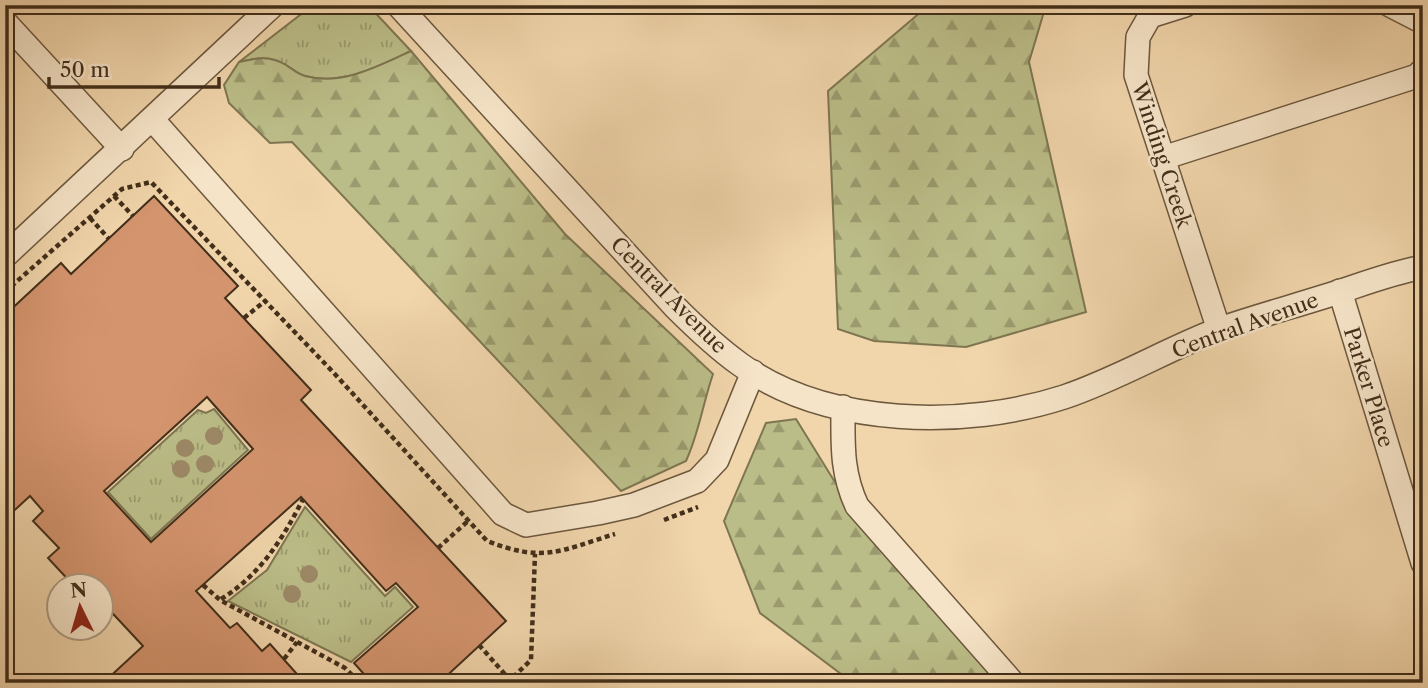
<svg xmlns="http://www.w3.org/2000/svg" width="1428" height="688" viewBox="0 0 1428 688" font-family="'Libre Caslon Text',serif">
  <defs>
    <pattern id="grass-tufts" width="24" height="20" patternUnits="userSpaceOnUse" patternTransform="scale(1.75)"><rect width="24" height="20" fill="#bbbd88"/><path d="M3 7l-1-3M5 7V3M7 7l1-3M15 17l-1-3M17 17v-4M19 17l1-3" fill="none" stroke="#9a9a6e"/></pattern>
    <pattern id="forest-firs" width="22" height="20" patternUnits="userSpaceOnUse" patternTransform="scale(1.75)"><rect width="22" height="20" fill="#bbbd88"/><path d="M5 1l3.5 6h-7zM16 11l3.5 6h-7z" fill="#9a9a6e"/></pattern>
  </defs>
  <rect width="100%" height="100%" fill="#f1d5ab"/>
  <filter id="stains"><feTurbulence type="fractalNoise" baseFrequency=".00286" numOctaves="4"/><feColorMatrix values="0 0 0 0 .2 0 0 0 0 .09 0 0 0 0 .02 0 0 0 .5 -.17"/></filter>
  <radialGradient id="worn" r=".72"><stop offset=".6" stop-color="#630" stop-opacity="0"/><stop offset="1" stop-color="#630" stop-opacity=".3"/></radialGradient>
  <g fill="url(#grass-tufts)" stroke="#7e7651" stroke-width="2">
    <path d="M313,5H368L411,51C379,66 342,86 305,76C299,75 293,69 286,65C269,55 257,58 239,62Z"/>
    <polygon points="214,409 248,450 151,539 108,492 198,410 206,413"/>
    <polygon points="305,507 385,596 395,587 413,607 351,662 228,601 267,570"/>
  </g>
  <g fill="url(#forest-firs)" stroke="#7e7651" stroke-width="2">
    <polygon points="929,5 1046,5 1029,62 1086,312 966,347 874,341 838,329 828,91"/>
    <path d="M411,51L565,234L713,374C703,403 699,433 686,461L621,491L292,142L270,143L229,103L224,85L239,62C257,58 269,55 286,65C292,69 299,75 305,76C342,86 379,66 411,51Z"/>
    <polygon points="796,419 833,479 1006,683 853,683 760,613 724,521 766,423"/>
  </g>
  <path fill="#d4946e" stroke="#412e1a" stroke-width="2" fill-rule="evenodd" d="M154,196L238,286L225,298L311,390L301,400L506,621L439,683H372L354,663L418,607L396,583L386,591L301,497L196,591L230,628L237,623L262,651L270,644L305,683H103L143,646L102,602V586H74L48,558L59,548L33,521L43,511L30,496L5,519V315L61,263L71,274ZM207,397L253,449L151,542L104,491Z"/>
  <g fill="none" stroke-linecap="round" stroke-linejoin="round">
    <g stroke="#6d583e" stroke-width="26">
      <g id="minor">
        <path d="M398,5L674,306C695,327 717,348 741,365C828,427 966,429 1064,397C1118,379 1167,349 1220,329C1255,317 1291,307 1326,296C1358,286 1390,273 1423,267"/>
        <polyline points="1185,5 1150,16 1138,37 1136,75 1219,330"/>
        <polyline points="1390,5 1423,22"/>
        <polyline points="5,22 122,149"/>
        <polyline points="152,119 503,514 526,525 598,513 634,505 697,481 717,460 753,372"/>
        <polyline points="1163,158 1417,76 1423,70"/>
        <polyline points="5,256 273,5"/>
        <polyline points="1340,291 1423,563"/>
        <path d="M843,407C843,443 841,472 857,506L1013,683"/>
      </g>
    </g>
    <g stroke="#412e1a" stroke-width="4.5" stroke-dasharray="5 3.5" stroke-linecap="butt">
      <polyline points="114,196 133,216"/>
      <polyline points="90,218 109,239"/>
      <path d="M5,288L7,290L122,189L151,182L333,372L487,541C544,563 559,551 615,534"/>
      <polyline points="244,318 265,301"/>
      <polyline points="664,520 698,507"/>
      <polyline points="438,548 468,521"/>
      <polyline points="203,585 220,600 345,668 360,683"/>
      <path d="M221,599C259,576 283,539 303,499"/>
      <polyline points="479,645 510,680"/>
      <polyline points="284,659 297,642"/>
      <polyline points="507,683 531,660 535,554"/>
    </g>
    <use href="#minor" stroke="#f6e4c8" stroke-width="23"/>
  </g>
  <g fill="#9d8967">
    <circle cx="214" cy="436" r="9"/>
    <circle cx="185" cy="448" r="9"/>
    <circle cx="205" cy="464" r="9"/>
    <circle cx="181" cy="469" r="9"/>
    <circle cx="309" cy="574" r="9"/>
    <circle cx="292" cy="594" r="9"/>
  </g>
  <g text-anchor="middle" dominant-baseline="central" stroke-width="5" stroke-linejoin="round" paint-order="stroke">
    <g font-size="21" fill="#412e1a" stroke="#f6e4c8">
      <text transform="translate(1162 155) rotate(72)">Winding Creek</text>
      <text transform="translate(669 295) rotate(45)">Central Avenue</text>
      <text transform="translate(1245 325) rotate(-20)">Central Avenue</text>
      <text transform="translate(1369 387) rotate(73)">Parker Place</text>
    </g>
  </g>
  <rect width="1428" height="688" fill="none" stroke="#f1d5ab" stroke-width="28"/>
  <rect x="7" y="7" width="1414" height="674" fill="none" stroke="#412e1a" stroke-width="3.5"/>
  <rect x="14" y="14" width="1400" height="660" fill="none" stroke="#412e1a" stroke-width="2"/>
  <g transform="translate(80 607) rotate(355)"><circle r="33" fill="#f6e4c8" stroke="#ae9b82" stroke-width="2"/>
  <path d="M0-5L12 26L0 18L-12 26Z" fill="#8f2418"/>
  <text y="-10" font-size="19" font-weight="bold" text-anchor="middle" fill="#412e1a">N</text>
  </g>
  <path d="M49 77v10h170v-10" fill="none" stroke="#412e1a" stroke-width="3.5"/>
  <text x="60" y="77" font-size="21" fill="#412e1a" stroke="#f6e4c8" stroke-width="5" paint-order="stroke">50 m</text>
  <rect width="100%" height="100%" filter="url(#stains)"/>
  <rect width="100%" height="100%" fill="url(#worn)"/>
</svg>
